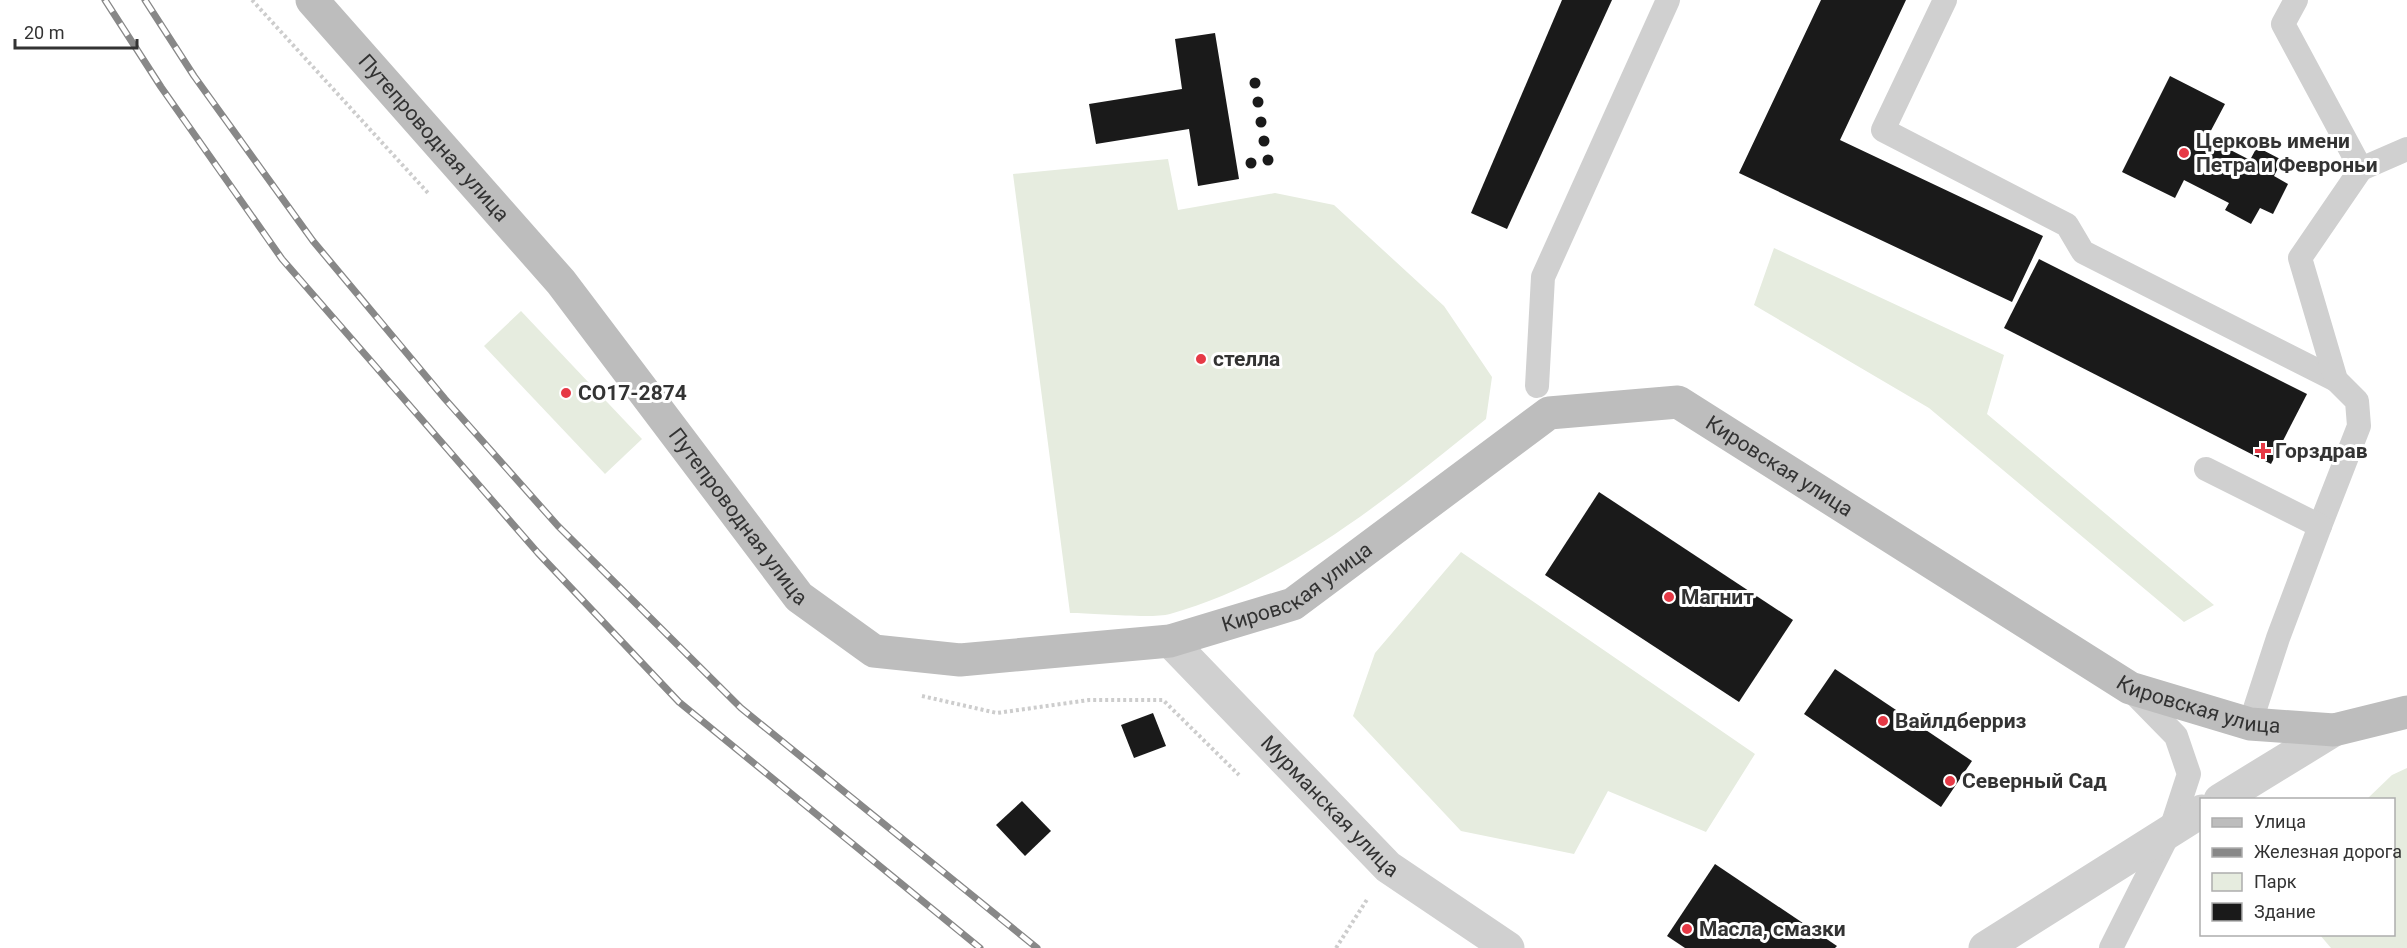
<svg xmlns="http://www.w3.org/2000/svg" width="2407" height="948" viewBox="0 0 2407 948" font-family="Roboto,sans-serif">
  <rect width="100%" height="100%" fill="#fff"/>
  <g fill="#e6ecdf">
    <path d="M1168,159L1178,210L1275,193L1334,205L1444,306L1492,377L1486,419C1393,494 1287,582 1170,614C1151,619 1094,613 1070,613L1013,174Z"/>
    <polygon points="1774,248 2004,355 1987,414 2214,605 2184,622 1929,408 1754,305"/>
    <polygon points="521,311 642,439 605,474 484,346"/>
    <polygon points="1461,552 1755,754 1706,832 1608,791 1574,854 1461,831 1353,716 1375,653"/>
    <polygon points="2407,768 2407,948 2331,948 2320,935 2394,934 2394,800 2367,799 2392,775"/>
  </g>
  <g fill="#1a1a1a">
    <polygon points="1562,0 1612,0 1507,229 1471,213"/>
    <polygon points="1821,0 1906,0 1840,140 2043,236 2012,302 1739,173"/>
    <polygon points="1215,33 1239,179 1198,186 1189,129 1096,144 1089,104 1182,89 1175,39"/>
    <polygon points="2170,76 2225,104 2207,138 2250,160 2257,147 2282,160 2274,176 2288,184 2273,214 2260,208 2251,224 2225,210 2229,203 2184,180 2175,198 2122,172"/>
    <circle cx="1255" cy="83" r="5.5"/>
    <circle cx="1258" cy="102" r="5.5"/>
    <circle cx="1261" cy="122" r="5.5"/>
    <circle cx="1264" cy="141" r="5.5"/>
    <circle cx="1268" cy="160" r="5.5"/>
    <circle cx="1251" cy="163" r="5.5"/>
    <polygon points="2039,259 2307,394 2271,464 2004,328"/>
    <polygon points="1599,492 1793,620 1739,702 1545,575"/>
    <polygon points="1835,669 1972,761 1941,807 1804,714"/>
    <polygon points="1153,713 1166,746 1134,758 1121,725"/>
    <polygon points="1022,801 1051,831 1025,856 996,825"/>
    <polygon points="1715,864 1837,946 1835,948 1685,948 1667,936"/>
  </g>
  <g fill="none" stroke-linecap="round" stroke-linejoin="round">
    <g stroke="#cdcdcd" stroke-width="4" stroke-dasharray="3 3" stroke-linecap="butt">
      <polyline points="252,0 428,193"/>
      <polyline points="922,696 997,713 1089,700 1163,700 1239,775"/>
      <polyline points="1336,948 1368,898"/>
    </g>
    <g stroke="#d0d0d0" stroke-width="24">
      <polyline points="1945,0 1883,130 2067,225 2083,252 2336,380"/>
      <polyline points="2296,0 2283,24 2361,169 2300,258 2336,380 2357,401 2359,426 2320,526"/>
      <polyline points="2361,169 2407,149"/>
      <polyline points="1537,386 1543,277 1668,0"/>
      <polyline points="2206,469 2320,526 2278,638 2250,724"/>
      <polyline points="2111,948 2171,829 2189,774 2176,736 2130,689"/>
    </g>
    <g stroke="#d0d0d0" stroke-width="33">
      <path id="s1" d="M1170,641L1388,867L1508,948"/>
      <polyline points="2220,800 2334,730"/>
      <polyline points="1985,948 2202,811"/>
    </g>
    <path stroke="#bdbdbd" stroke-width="33" id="s2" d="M312,0L561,282L799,597L874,651L960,660L1170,641L1293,604L1549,413L1678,402L2130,688L2250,724L2334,730L2407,712"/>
    <g stroke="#888" stroke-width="7">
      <g id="rail">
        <polyline points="105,0 161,87 282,259 538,553 679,702 980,948"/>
        <polyline points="145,0 194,76 313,241 445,399 558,526 741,708 1037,948"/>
      </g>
    </g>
    <use href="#rail" stroke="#fff" stroke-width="4.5" stroke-dasharray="14" stroke-linecap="butt"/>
  </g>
  <g fill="#e63946" stroke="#fff" stroke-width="2">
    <circle cx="2184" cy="153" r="6"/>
    <circle cx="1201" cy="359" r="6"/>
    <circle cx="566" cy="393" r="6"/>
    <path d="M2260 442h6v6h6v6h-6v6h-6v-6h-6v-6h6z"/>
    <circle cx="1669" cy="597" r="6"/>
    <circle cx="1883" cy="721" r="6"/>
    <circle cx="1950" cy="781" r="6"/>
    <circle cx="1687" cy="929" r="6"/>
  </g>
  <g text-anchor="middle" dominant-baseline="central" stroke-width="6" stroke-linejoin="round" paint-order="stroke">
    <g font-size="21" fill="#333" stroke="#fff">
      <text stroke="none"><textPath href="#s2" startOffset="184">Путепроводная улица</textPath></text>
      <text stroke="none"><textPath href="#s2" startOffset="1858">Кировская улица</textPath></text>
      <text stroke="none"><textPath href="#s2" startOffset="670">Путепроводная улица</textPath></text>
      <text stroke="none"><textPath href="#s2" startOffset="1300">Кировская улица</textPath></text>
      <text stroke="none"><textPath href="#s2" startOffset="2344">Кировская улица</textPath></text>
      <text stroke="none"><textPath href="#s1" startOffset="230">Мурманская улица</textPath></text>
    </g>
    <g font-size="21" font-weight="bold" fill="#333" stroke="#fff" text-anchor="start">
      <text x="2196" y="141">Церковь имени<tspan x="2196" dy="24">Петра и Февроньи</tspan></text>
      <text x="1213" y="359">стелла</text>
      <text x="578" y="393">СО17-2874</text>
      <text x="2275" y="451">Горздрав</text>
      <text x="1681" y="597">Магнит</text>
      <text x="1895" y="721">Вайлдберриз</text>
      <text x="1962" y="781">Северный Сад</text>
      <text x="1699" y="929">Масла, смазки</text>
    </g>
  </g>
  <rect x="2200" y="798" width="195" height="138" fill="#ffffff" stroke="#adadad" stroke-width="1.5"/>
  <rect x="2212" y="818" width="30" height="9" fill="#bdbdbd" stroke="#adadad" stroke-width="1.5"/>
  <text x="2254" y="828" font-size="18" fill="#333333">Улица</text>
  <rect x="2212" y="848" width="30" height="9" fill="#888888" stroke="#adadad" stroke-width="1.5"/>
  <text x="2254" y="858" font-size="18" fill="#333333">Железная дорога</text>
  <rect x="2212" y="873" width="30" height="18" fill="#e6ecdf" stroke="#adadad" stroke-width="1.5"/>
  <text x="2254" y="888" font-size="18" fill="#333333">Парк</text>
  <rect x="2212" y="903" width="30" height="18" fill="#1a1a1a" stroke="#adadad" stroke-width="1.5"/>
  <text x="2254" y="918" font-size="18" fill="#333333">Здание</text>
  <path d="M15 39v9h122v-9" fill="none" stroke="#333333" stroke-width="3"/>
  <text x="24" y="39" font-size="18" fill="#333333" stroke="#ffffff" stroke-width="4.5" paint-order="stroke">20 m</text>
</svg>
